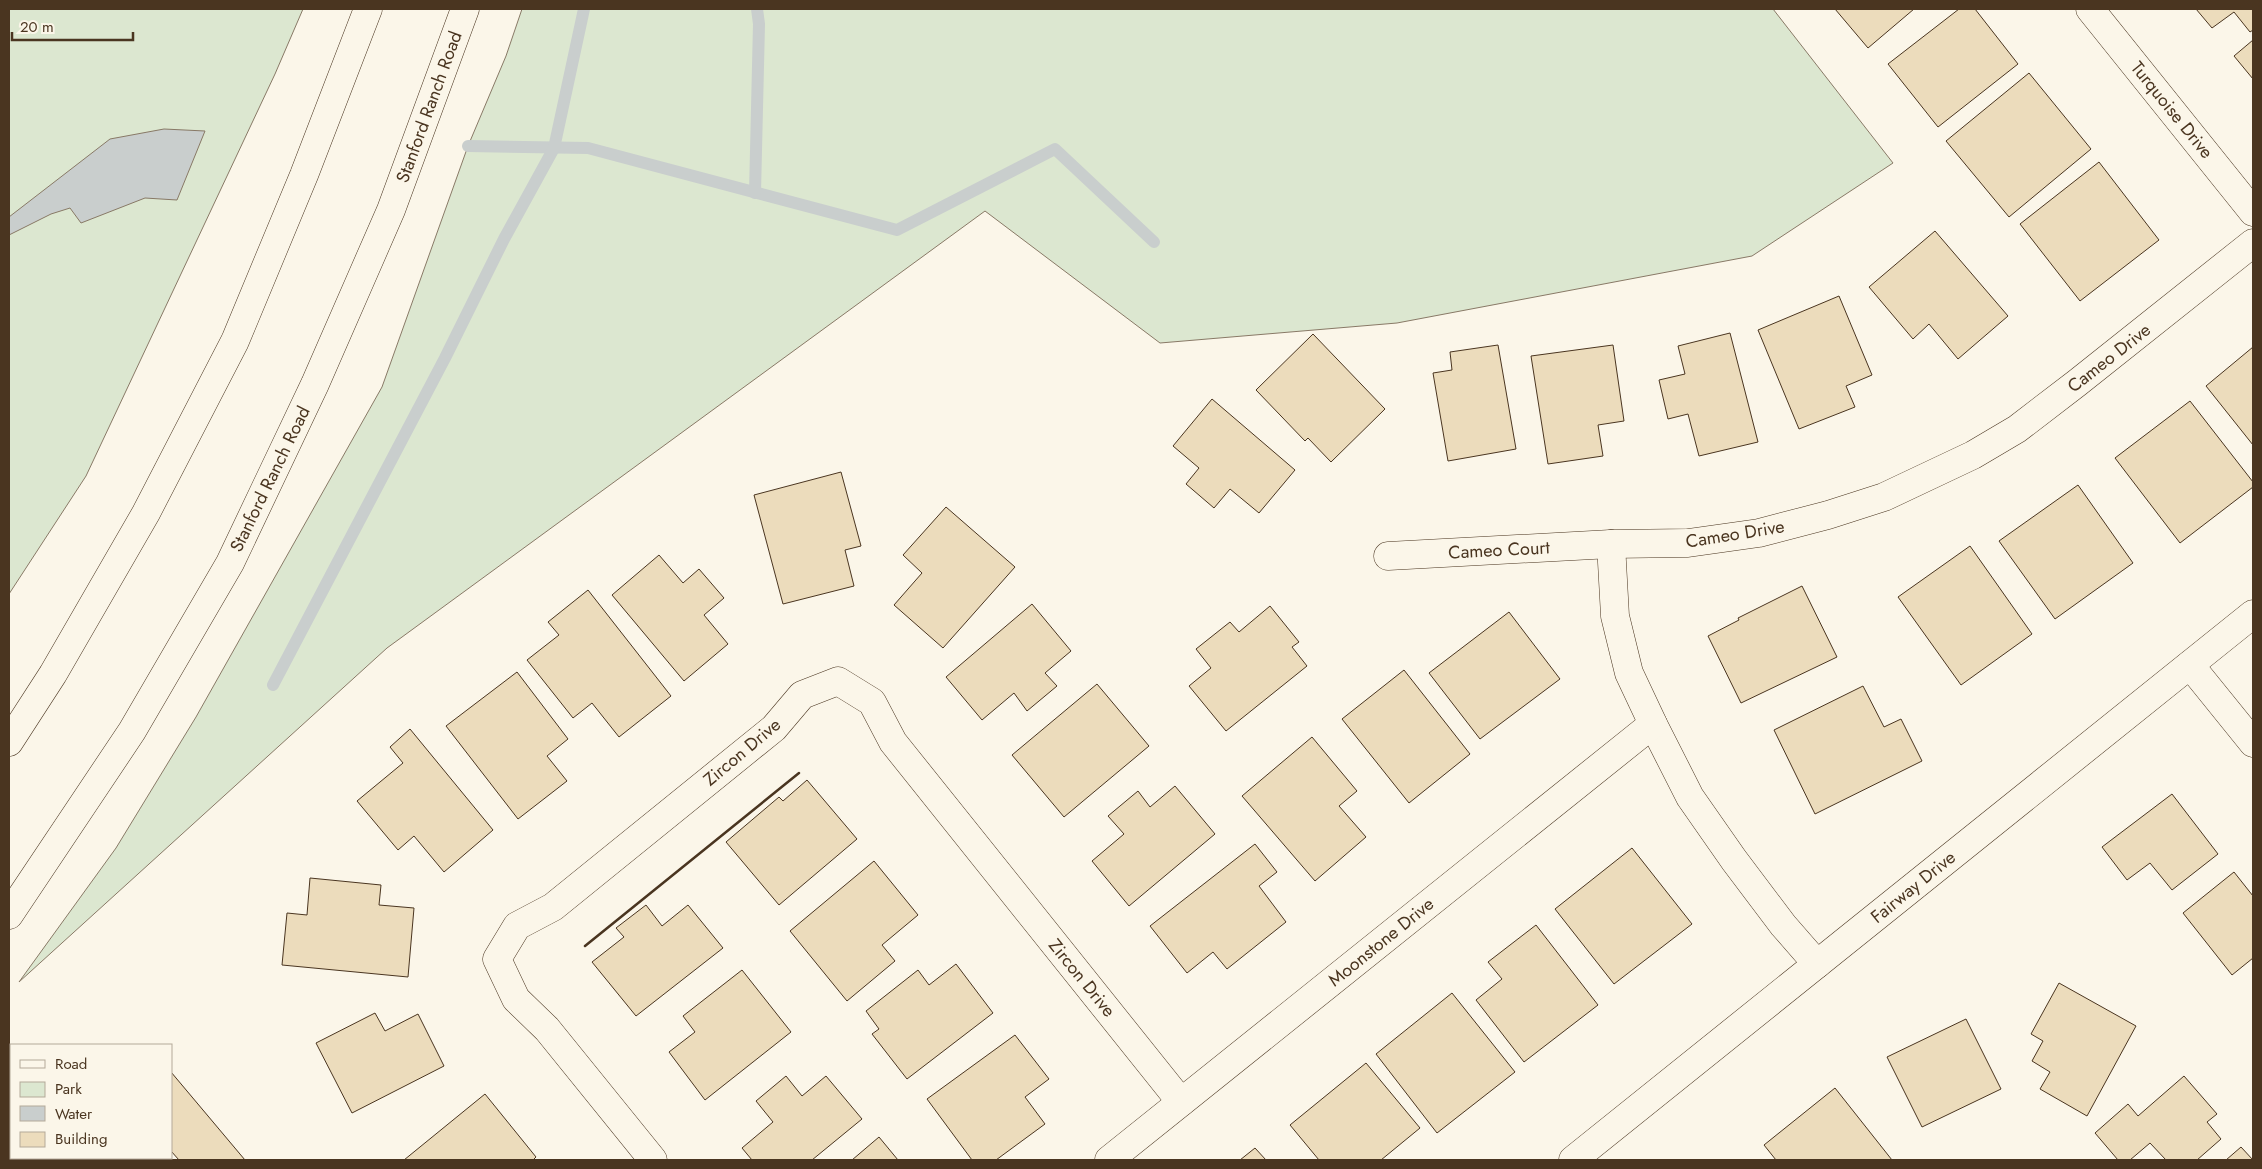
<svg xmlns="http://www.w3.org/2000/svg" width="2262" height="1169" viewBox="0 0 2262 1169" font-family="Jost,sans-serif">
  <rect width="100%" height="100%" fill="#fbf6e9"/>
  <g fill="#dce7d0" stroke="#887966">
    <polygon points="9,9 303,9 275,74 86,476 9,594"/>
    <polygon points="522,9 1773,9 1893,163 1752,256 1397,323 1160,343 985,211 387,648 19,982 116,848 196,717 382,387 468,146 506,56"/>
  </g>
  <polygon fill="#c9cecd" stroke="#887966" points="164,129 205,131 177,200 145,198 81,223 70,208 51,214 9,235 9,217 110,139"/>
  <g fill="none" stroke-linecap="round" stroke-linejoin="round">
    <g stroke="#c9cecd" stroke-width="12">
      <polyline points="468,146 588,148 897,230 1055,149 1154,242"/>
      <polyline points="755,193 759,24 757,9"/>
      <polyline points="273,685 445,358 504,239 554,148 584,9"/>
    </g>
  </g>
  <g fill="#ecdcbc" stroke="#4a3520">
    <polygon points="1835,9 1914,9 1868,48"/>
    <polygon points="1959,9 1975,9 2018,64 1938,127 1888,64"/>
    <polygon points="2196,9 2253,9 2253,30 2250,32 2234,12 2212,28"/>
    <polygon points="2253,40 2253,79 2234,56"/>
    <polygon points="2029,73 2091,149 2009,217 1946,141"/>
    <polygon points="2099,162 2159,240 2080,301 2020,224"/>
    <polygon points="1935,231 2008,316 1958,359 1929,324 1913,339 1869,287"/>
    <polygon points="1839,296 1872,375 1846,386 1855,407 1799,429 1758,330"/>
    <polygon points="1730,333 1758,442 1699,456 1688,414 1668,419 1659,380 1685,374 1678,346"/>
    <polygon points="1313,334 1385,409 1331,462 1308,438 1305,441 1256,390"/>
    <polygon points="1498,345 1516,449 1448,461 1433,373 1452,370 1450,352"/>
    <polygon points="1613,345 1624,421 1598,425 1603,456 1548,464 1531,356"/>
    <polygon points="2253,347 2253,445 2206,386"/>
    <polygon points="1212,399 1295,470 1259,513 1230,489 1214,508 1186,484 1199,468 1173,446"/>
    <polygon points="2190,401 2253,482 2253,487 2180,543 2115,458"/>
    <polygon points="841,472 861,546 845,550 854,586 783,604 754,495"/>
    <polygon points="2078,485 2133,563 2055,619 1999,541"/>
    <polygon points="946,507 1015,567 943,648 894,605 922,573 903,555"/>
    <polygon points="1970,546 2032,634 1961,685 1898,597"/>
    <polygon points="659,555 683,583 699,569 724,598 704,615 728,644 684,681 612,595"/>
    <polygon points="1802,586 1837,657 1741,703 1708,636 1739,620 1738,618"/>
    <polygon points="588,590 671,696 619,737 592,703 573,718 527,660 559,635 548,622"/>
    <polygon points="1032,604 1071,651 1045,673 1057,686 1027,711 1014,693 982,720 946,677"/>
    <polygon points="1270,606 1299,642 1292,647 1307,666 1226,731 1189,686 1211,668 1196,649 1230,622 1239,632"/>
    <polygon points="1509,612 1560,679 1480,739 1429,673"/>
    <polygon points="1404,670 1470,754 1409,803 1342,719"/>
    <polygon points="517,672 568,739 547,756 567,781 518,819 446,726"/>
    <polygon points="1097,684 1149,746 1064,817 1012,755"/>
    <polygon points="1863,686 1884,727 1901,719 1922,761 1815,814 1774,730"/>
    <polygon points="410,729 493,830 444,872 414,836 398,850 357,801 403,763 390,747"/>
    <polygon points="1312,737 1357,791 1339,806 1366,837 1315,881 1242,796"/>
    <polygon points="807,780 857,839 779,905 726,842 779,797 783,801"/>
    <polygon points="1175,786 1215,834 1129,906 1092,861 1124,834 1108,816 1138,791 1150,807"/>
    <polygon points="2172,794 2218,854 2172,890 2150,863 2127,880 2102,847"/>
    <polygon points="1255,844 1277,872 1259,886 1286,922 1227,969 1213,952 1187,973 1150,926"/>
    <polygon points="1632,848 1692,924 1614,984 1555,909"/>
    <polygon points="874,861 918,915 882,945 895,961 847,1001 790,931"/>
    <polygon points="2234,872 2253,896 2253,958 2232,975 2183,913"/>
    <polygon points="310,878 381,885 379,905 414,908 408,977 282,965 287,913 307,915"/>
    <polygon points="646,905 662,926 688,905 723,948 636,1016 592,962 624,937 616,928"/>
    <polygon points="1536,925 1598,1005 1524,1062 1476,1000 1502,979 1488,962"/>
    <polygon points="956,964 993,1013 907,1079 872,1034 879,1029 866,1011 918,970 929,985"/>
    <polygon points="742,970 791,1032 705,1100 669,1052 695,1032 683,1016"/>
    <polygon points="2059,983 2136,1026 2087,1116 2040,1089 2050,1072 2032,1061 2043,1041 2031,1034"/>
    <polygon points="1452,993 1515,1072 1437,1133 1376,1054"/>
    <polygon points="375,1013 385,1031 418,1014 444,1066 352,1113 316,1043"/>
    <polygon points="1966,1019 2001,1089 1922,1127 1887,1057"/>
    <polygon points="1015,1035 1049,1079 1025,1097 1045,1124 996,1160 972,1160 927,1099"/>
    <polygon points="1366,1063 1420,1128 1381,1160 1319,1160 1290,1125"/>
    <polygon points="171,1072 245,1160 179,1160 171,1151"/>
    <polygon points="786,1076 802,1096 826,1076 862,1119 812,1160 752,1160 742,1148 773,1122 756,1101"/>
    <polygon points="2184,1076 2217,1114 2207,1122 2221,1139 2197,1160 2166,1160 2150,1143 2130,1160 2118,1160 2095,1133 2128,1104 2138,1116"/>
    <polygon points="1835,1088 1892,1160 1776,1160 1764,1145"/>
    <polygon points="485,1094 536,1157 533,1160 404,1160"/>
    <polygon points="879,1137 898,1160 852,1160"/>
    <polygon points="2241,1147 2253,1160 2226,1160"/>
    <polygon points="1255,1148 1266,1160 1240,1160"/>
  </g>
  <g fill="none" stroke-linecap="round" stroke-linejoin="round">
    <g stroke="#4a3520" stroke-width="29">
      <g id="minor">
        <polyline points="2090,9 2253,212"/>
        <polyline points="1611,544 1615,616 1629,673 1653,724 1690,797 1734,860 1783,925 1817,964"/>
        <polyline points="1388,556 1611,544 1688,543 1759,533 1828,515 1884,497 1973,455 2017,429 2077,383 2253,243"/>
        <polyline points="2190,665 2253,743"/>
        <polyline points="146,1158 148,1160"/>
        <polyline points="106,1160 109,1158"/>
        <polyline points="653,1160 547,1029 516,999 497,959 517,926 553,907 774,728 802,695 838,681 872,702 893,742 1181,1102"/>
        <polyline points="1109,1160 1653,724"/>
        <polyline points="1573,1160 2253,614"/>
      </g>
    </g>
    <g stroke="#4a3520" stroke-width="29">
      <g id="major">
        <polyline points="9,742 53,674 146,513 235,341 304,175 368,9"/>
        <polyline points="9,915 132,731 230,563 315,384 391,210 465,9"/>
      </g>
    </g>
    <use href="#minor" stroke="#fbf6e9" stroke-width="28"/>
    <use href="#major" stroke="#fbf6e9" stroke-width="28"/>
    <polyline stroke="#4a3520" stroke-width="2.5" points="585,946 799,773"/>
  </g>
  <g text-anchor="middle" dominant-baseline="central" stroke-width="4" stroke-linejoin="round" paint-order="stroke">
    <g font-size="18" fill="#4a3520" stroke="#fbf6e9">
      <text transform="translate(429 107) rotate(-70)">Stanford Ranch Road</text>
      <text transform="translate(2172 110) rotate(51)">Turquoise Drive</text>
      <text transform="translate(2109 358) rotate(-38)">Cameo Drive</text>
      <text transform="translate(270 479) rotate(-64)">Stanford Ranch Road</text>
      <text transform="translate(1735 534) rotate(-9)">Cameo Drive</text>
      <text transform="translate(1499 550) rotate(-3)">Cameo Court</text>
      <text transform="translate(742 752) rotate(-40)">Zircon Drive</text>
      <text transform="translate(1913 887) rotate(-39)">Fairway Drive</text>
      <text transform="translate(1381 942) rotate(-39)">Moonstone Drive</text>
      <text transform="translate(1082 978) rotate(51)">Zircon Drive</text>
    </g>
  </g>
  <rect width="2262" height="1169" fill="none" stroke="#4a3520" stroke-width="20"/>
  <rect x="10" y="1044" width="162" height="115" fill="#fbf6e9" stroke="#b4a999"/>
  <rect x="20" y="1060" width="25" height="8" fill="#fbf6e9" stroke="#b4a999"/>
  <text x="55" y="1069" font-size="15" fill="#4a3520">Road</text>
  <rect x="20" y="1082" width="25" height="15" fill="#dce7d0" stroke="#b4a999"/>
  <text x="55" y="1094" font-size="15" fill="#4a3520">Park</text>
  <rect x="20" y="1106" width="25" height="15" fill="#c9cecd" stroke="#b4a999"/>
  <text x="55" y="1119" font-size="15" fill="#4a3520">Water</text>
  <rect x="20" y="1132" width="25" height="15" fill="#ecdcbc" stroke="#b4a999"/>
  <text x="55" y="1144" font-size="15" fill="#4a3520">Building</text>
  <path d="M12 32v8h121v-8" fill="none" stroke="#4a3520" stroke-width="2.5"/>
  <text x="20" y="32" font-size="15" fill="#4a3520" stroke="#fbf6e9" stroke-width="4" paint-order="stroke">20 m</text>
</svg>
